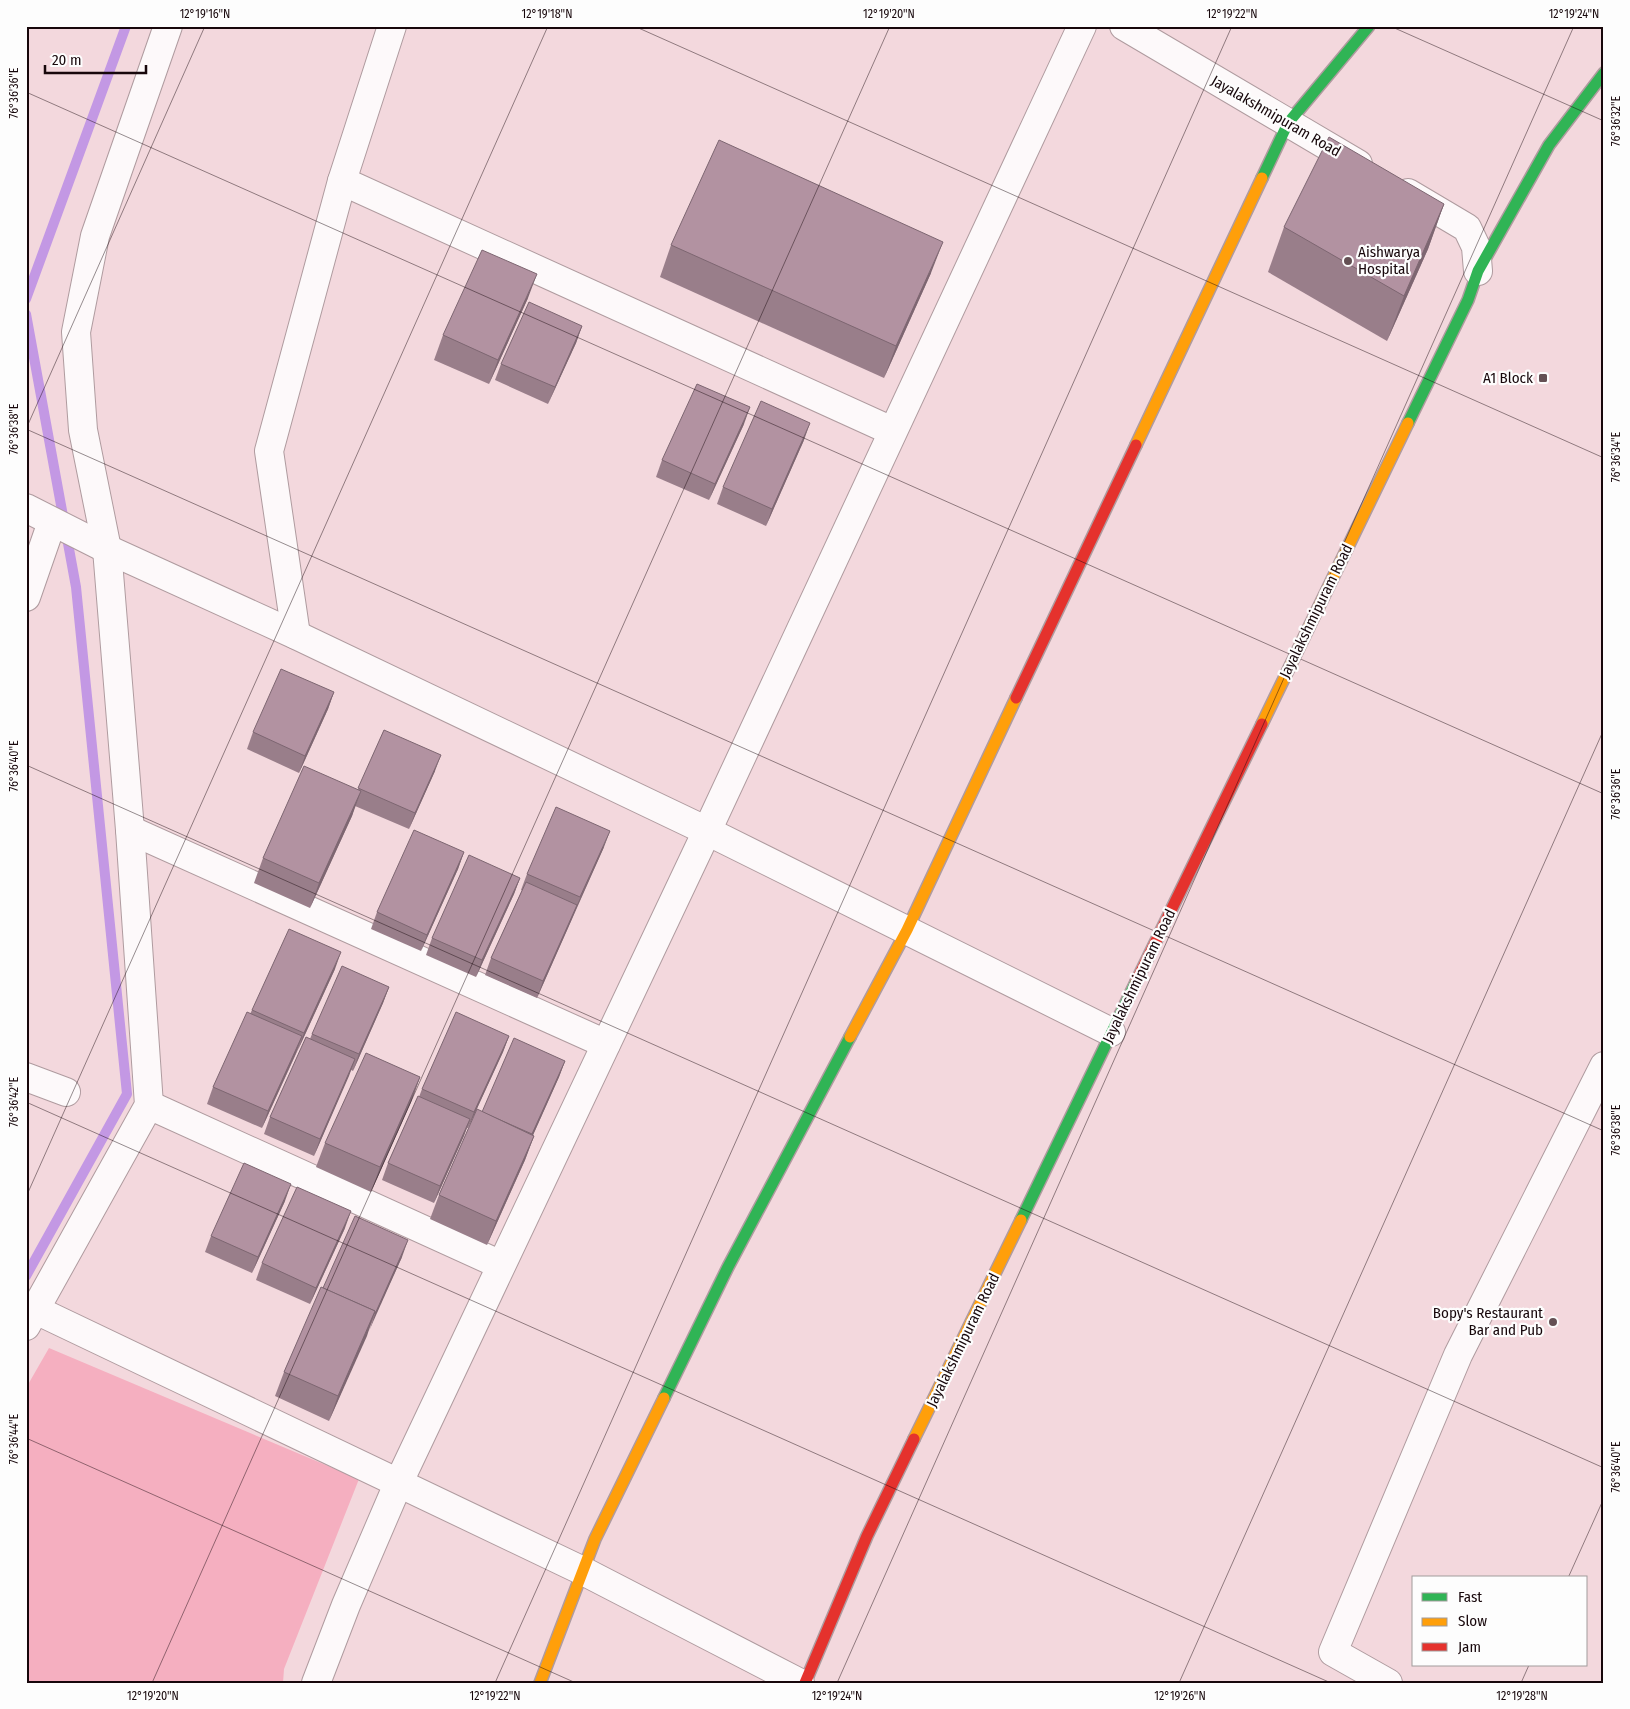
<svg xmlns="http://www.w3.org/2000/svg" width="1630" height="1709" viewBox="0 0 1630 1709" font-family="'Fira Sans Condensed',sans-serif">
  <rect width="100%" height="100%" fill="#f3d8dd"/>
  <polygon fill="#f5afc0" points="49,1348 359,1479 284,1669 283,1683 26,1683 26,1388"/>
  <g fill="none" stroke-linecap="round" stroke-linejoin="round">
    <g stroke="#c398e4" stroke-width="10">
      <polyline points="26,299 126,26"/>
      <polyline points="26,314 76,587 127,1094 26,1276"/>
    </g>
    <g stroke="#af9b9f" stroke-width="30">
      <g id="street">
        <polyline points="1124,26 1358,164"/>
        <polyline points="342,181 892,431"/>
        <polyline points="1408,193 1467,228 1476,247 1478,271"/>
        <polyline points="26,508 107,549 296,635 707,831 1111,1032"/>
        <polyline points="26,597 52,522"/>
        <polyline points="296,635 269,451 342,181 392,26"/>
        <polyline points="130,830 606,1044"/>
        <polyline points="26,1077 66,1092"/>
        <polyline points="149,1105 501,1265"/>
        <polyline points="36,1310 583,1571 800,1683"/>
        <polyline points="26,1326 149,1105 130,830 107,549 83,430 76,332 95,236 168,26"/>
        <polyline points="316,1683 346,1605 398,1484 707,831 1082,26"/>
        <polyline points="1388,1683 1333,1652 1458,1355 1604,1066"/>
      </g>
    </g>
    <g stroke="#af9b9f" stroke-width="14">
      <g id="fast">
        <polyline points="1262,178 1288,123 1369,26"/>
        <polyline points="1408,423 1468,300 1478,271 1549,145 1604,73"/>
        <polyline points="1021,1220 1136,982"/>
        <polyline points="664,1398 728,1267 850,1037"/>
      </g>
    </g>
    <g stroke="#af9b9f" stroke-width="14">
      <g id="slow">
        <polyline points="1136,445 1262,178"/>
        <polyline points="1262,724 1408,423"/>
        <polyline points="850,1037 907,930 1016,698"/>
        <polyline points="914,1439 1021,1220"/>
        <polyline points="540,1683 595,1539 664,1398"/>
      </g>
    </g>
    <g stroke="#af9b9f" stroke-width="14">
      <g id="jam">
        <polyline points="1016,698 1136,445"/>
        <polyline points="1136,982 1262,724"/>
        <polyline points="805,1683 867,1536 914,1439"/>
      </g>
    </g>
    <use href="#street" stroke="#fdf9fa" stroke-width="28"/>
    <use href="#fast" stroke="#30b455" stroke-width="11"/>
    <use href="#slow" stroke="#ff9f0a" stroke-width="11"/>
    <use href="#jam" stroke="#e5322d" stroke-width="11"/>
  </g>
  <g fill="#997e8a">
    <polygon points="1444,204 1428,249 1387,341 1268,272 1284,227"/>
    <polygon points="671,245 931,273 884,378 660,277"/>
    <polygon points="528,298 489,384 434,360 443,335"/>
    <polygon points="582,326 576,343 548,404 495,380 501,364"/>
    <polygon points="744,424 709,500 656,477 662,460"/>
    <polygon points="804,440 766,526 717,504 723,487"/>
    <polygon points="334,692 328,709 299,773 247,749 253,732"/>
    <polygon points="384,730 435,771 409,829 355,806 352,816 310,908 254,883 263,858 358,790"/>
    <polygon points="604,847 537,998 485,975 491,958 522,890 521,890 527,874"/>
    <polygon points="464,852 458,869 421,951 371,929 377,912"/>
    <polygon points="520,878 514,894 476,977 426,955 432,938"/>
    <polygon points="335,969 262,1128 207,1104 213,1087 252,1010"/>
    <polygon points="389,987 383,1003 353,1071 351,1070 314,1156 264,1134 270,1117 310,1039 312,1034"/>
    <polygon points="509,1036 503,1052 468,1128 467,1128 434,1203 382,1180 388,1163 419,1097 422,1089"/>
    <polygon points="565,1061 559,1077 533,1135 534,1136 525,1160 487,1245 430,1219 439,1195 482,1112"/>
    <polygon points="420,1077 411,1102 371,1192 316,1167 325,1143"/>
    <polygon points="285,1201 252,1273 205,1252 211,1236"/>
    <polygon points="345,1228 310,1304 256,1280 262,1263"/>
    <polygon points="402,1257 368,1331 329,1421 275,1396 284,1372 322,1288"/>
  </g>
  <g fill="#7d6671">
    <polygon points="1444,204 1428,249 1387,341 1404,296"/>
    <polygon points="943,242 931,273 884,378 896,346"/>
    <polygon points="537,274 528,298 489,384 498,360"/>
    <polygon points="582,326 576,343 548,404 555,387"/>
    <polygon points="750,407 744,424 709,500 715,484"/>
    <polygon points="810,423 804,440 766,526 772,509"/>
    <polygon points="334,692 328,709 299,773 305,756"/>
    <polygon points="441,755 435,771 409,829 415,813"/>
    <polygon points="361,791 352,816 310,908 319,883"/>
    <polygon points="610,831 604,847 577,907 571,921 537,998 543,981"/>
    <polygon points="464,852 458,869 421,951 427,935"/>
    <polygon points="520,878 514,894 476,977 482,960"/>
    <polygon points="341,952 335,969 298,1050 304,1033"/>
    <polygon points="389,987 383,1003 353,1071 359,1054"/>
    <polygon points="302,1036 296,1053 262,1128 268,1111"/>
    <polygon points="509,1036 503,1052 468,1128 474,1112"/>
    <polygon points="355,1059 349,1076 314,1156 320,1139"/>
    <polygon points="565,1061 559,1077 525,1153 531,1136"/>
    <polygon points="420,1077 411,1102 371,1192 380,1167"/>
    <polygon points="470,1119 464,1136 434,1203 440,1186"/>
    <polygon points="534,1136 525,1160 487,1245 496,1221"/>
    <polygon points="291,1184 285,1201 252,1273 258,1257"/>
    <polygon points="351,1211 345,1228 310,1304 316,1288"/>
    <polygon points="408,1240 402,1257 369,1331 375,1314"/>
    <polygon points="375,1311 367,1336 329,1421 338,1396"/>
  </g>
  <g fill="#b292a1" stroke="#7d6671">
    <polygon points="1329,137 1444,204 1404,296 1284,227"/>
    <polygon points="719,140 943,242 896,346 671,245"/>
    <polygon points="482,250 537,274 498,360 443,335"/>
    <polygon points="529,302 582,326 555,387 501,364"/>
    <polygon points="697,384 750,407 715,484 662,460"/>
    <polygon points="761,401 810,423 772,509 723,487"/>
    <polygon points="281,669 334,692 305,756 253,732"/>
    <polygon points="384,730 441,755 415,813 358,788"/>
    <polygon points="304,766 361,791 319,883 263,858"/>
    <polygon points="556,807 610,831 580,897 527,874"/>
    <polygon points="414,830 464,852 427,935 377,912"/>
    <polygon points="469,855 520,878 482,960 432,938"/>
    <polygon points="526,882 577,905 543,981 491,958"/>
    <polygon points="289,929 341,952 304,1033 252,1010"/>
    <polygon points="342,966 389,987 359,1054 312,1034"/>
    <polygon points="247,1012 302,1036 268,1111 213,1087"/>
    <polygon points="456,1012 509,1036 474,1112 422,1089"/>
    <polygon points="306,1037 355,1059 320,1139 270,1117"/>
    <polygon points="514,1038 565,1061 532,1134 482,1112"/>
    <polygon points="366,1053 420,1077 380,1167 325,1143"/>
    <polygon points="418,1096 470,1119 440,1186 388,1163"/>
    <polygon points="477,1109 534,1136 496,1221 439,1195"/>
    <polygon points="244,1163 291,1184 258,1257 211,1236"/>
    <polygon points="297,1187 351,1211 316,1288 262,1263"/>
    <polygon points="355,1216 408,1240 375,1314 375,1311 323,1288"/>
    <polygon points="321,1287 375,1311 338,1396 284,1372"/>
  </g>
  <path fill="none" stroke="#17070b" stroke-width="1" stroke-opacity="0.45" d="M634,26L1604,458M1390,26L1604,121M26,92L1604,794M26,429L1604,1131M26,429L205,26M26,765L1604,1468M26,1102L1331,1683M26,1197L548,26M26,1438L576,1683M1568,1578L1604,1498M152,1683L890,26M495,1683L1232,26M837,1683L1574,26M1179,1683L1604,729M1521,1683L1529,1665"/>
  <g fill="#645054" stroke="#fdfdfd" stroke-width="2">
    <circle cx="1348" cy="261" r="5"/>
    <rect x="1538" y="373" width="10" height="10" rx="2.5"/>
    <circle cx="1553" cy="1322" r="5"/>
  </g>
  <g text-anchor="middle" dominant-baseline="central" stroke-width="4.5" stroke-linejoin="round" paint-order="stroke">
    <g font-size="15" fill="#17070b" stroke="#fdfdfd">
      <text transform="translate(1276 116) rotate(30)">Jayalakshmipuram Road</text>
      <text transform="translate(1316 611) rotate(-64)">Jayalakshmipuram Road</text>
      <text transform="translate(1139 976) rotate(-64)">Jayalakshmipuram Road</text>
      <text transform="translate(963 1340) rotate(-64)">Jayalakshmipuram Road</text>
    </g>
    <g font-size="15" fill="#17070b" stroke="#fdfdfd" text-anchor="end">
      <text x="1358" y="252" text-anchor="start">Aishwarya<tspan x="1358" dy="17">Hospital</tspan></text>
      <text x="1533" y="378">A1 Block</text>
      <text x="1543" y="1313">Bopy's Restaurant<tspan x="1543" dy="17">Bar and Pub</tspan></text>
    </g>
  </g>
  <rect width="1630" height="1709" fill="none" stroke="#fdfdfd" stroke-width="55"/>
  <rect x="1412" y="1576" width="175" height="90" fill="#fdfdfd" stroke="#a19b9c"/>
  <rect x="1422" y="1593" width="25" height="8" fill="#30b455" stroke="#a19b9c"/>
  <text x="1458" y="1602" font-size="15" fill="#17070b">Fast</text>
  <rect x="1422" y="1618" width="25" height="8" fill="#ff9f0a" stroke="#a19b9c"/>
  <text x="1458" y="1626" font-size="15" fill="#17070b">Slow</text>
  <rect x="1422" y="1643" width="25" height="8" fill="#e5322d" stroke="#a19b9c"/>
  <text x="1458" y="1652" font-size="15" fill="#17070b">Jam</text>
  <path d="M45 65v8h101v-8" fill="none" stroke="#17070b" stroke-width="2.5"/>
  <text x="52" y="65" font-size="15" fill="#17070b" stroke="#fdfdfd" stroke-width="4" paint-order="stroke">20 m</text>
  <rect x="28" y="28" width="1574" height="1654" fill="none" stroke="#17070b" stroke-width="2"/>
  <g font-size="12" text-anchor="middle" fill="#17070b">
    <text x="205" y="18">12°19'16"N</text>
    <text x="547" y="18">12°19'18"N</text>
    <text x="889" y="18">12°19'20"N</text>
    <text x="1232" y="18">12°19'22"N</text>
    <text x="1574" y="18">12°19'24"N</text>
    <text transform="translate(14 93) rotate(-90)" y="4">76°36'36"E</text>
    <text transform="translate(1616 121) rotate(-90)" y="4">76°36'32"E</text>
    <text transform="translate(14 429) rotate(-90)" y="4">76°36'38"E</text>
    <text transform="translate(1616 457) rotate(-90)" y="4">76°36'34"E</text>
    <text transform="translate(14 766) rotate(-90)" y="4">76°36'40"E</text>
    <text transform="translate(1616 794) rotate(-90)" y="4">76°36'36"E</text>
    <text transform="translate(14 1102) rotate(-90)" y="4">76°36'42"E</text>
    <text transform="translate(1616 1130) rotate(-90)" y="4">76°36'38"E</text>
    <text transform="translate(14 1439) rotate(-90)" y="4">76°36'44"E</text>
    <text transform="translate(1616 1467) rotate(-90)" y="4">76°36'40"E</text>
    <text x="153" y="1700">12°19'20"N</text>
    <text x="495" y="1700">12°19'22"N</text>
    <text x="837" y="1700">12°19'24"N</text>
    <text x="1180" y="1700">12°19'26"N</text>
    <text x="1522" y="1700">12°19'28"N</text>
  </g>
</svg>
